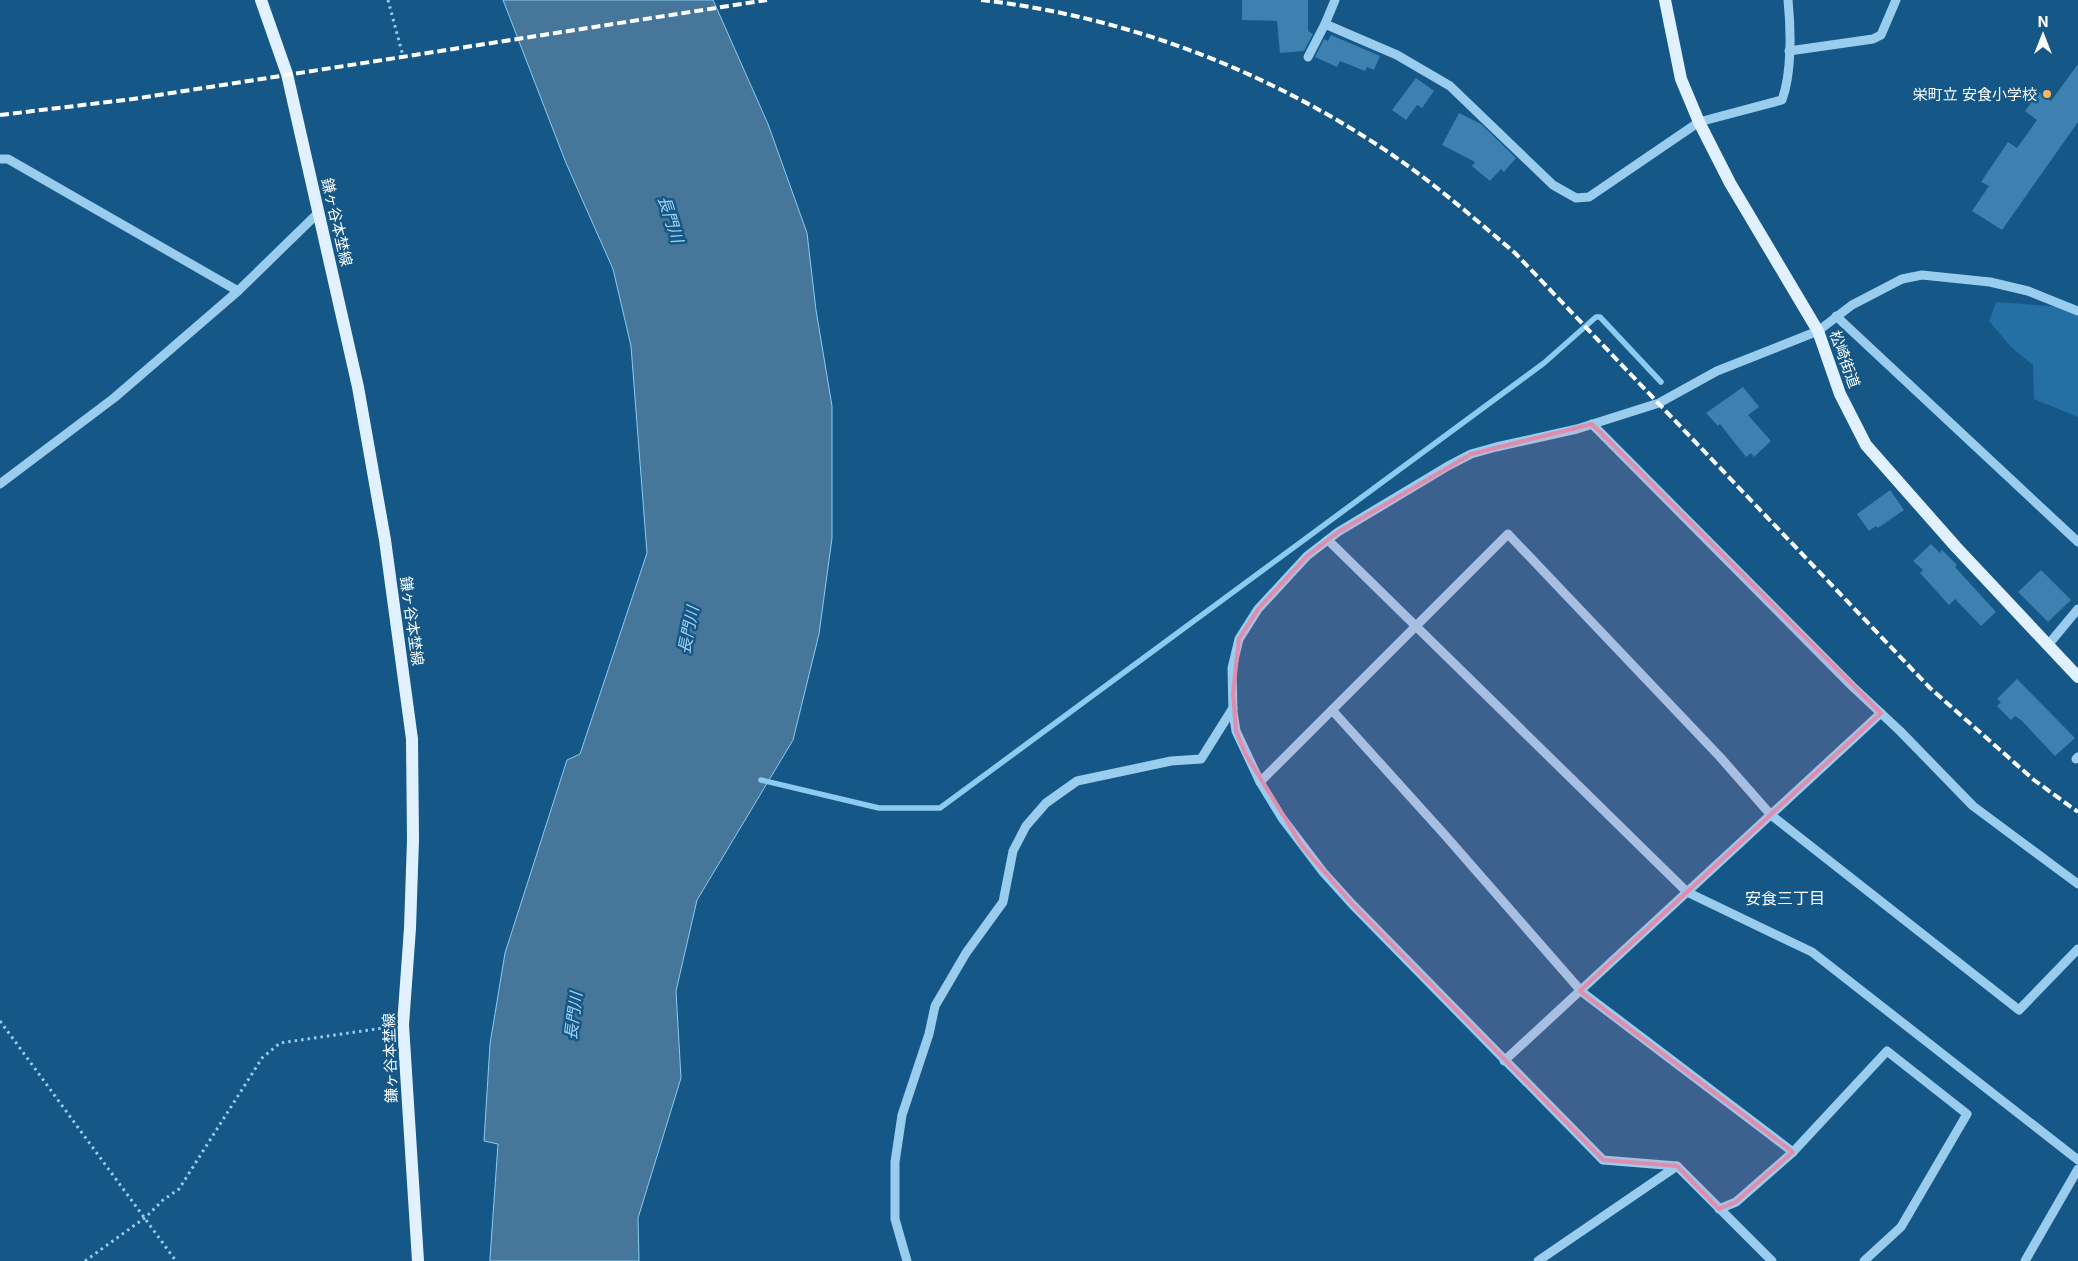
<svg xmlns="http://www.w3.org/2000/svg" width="2078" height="1261" viewBox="0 0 2078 1261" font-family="Inter,'Noto Sans JP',sans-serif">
  <rect width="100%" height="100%" fill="#155786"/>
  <polygon fill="#2470a4" points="1996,302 2078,308 2078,417 2034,399 2033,365 2011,347 1989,321"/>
  <polygon fill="#46779a" stroke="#8ccaf1" points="503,0 713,0 768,124 807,233 816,310 832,406 832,538 819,634 793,740 697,900 676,991 681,1078 638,1218 639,1261 490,1261 490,1258 498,1144 484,1141 490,1044 505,953 567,760 580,754 647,553 631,346 613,269 566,163"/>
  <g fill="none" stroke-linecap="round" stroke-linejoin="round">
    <polyline stroke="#8ccaf1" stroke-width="5.5" points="761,780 879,808 940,808 1544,363 1596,317 1600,317 1661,382"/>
  </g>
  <g fill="#3d81b0">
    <polygon points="1242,0 1308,0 1308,31 1313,34 1304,51 1280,53 1277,21 1242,20"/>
    <polygon points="1331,35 1380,56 1374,70 1367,67 1365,71 1340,61 1337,67 1315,57 1324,39 1328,41"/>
    <polygon points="2078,64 2078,122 2002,230 1972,211 1989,186 1981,182 2008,142 2017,148 2037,120 2025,111 2039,92 2051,101"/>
    <polygon points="1416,78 1434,91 1422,108 1417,105 1406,120 1392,110"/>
    <polygon points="1459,113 1481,124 1516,158 1504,172 1501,169 1490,181 1472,166 1475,162 1442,145"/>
    <polygon points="1743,387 1759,407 1748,415 1771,441 1754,457 1751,453 1746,457 1720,424 1718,426 1706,413"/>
    <polygon points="1890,490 1904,510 1878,528 1876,526 1869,531 1857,514"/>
    <polygon points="1931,544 1940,553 1942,550 1957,565 1955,567 1996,612 1981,626 1955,599 1949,605 1920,573 1923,570 1913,561"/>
    <polygon points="2041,570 2071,600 2048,622 2018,592"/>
    <polygon points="2017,679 2075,738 2055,756 2021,720 2015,716 2011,720 1997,706 2001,702 1997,699"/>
  </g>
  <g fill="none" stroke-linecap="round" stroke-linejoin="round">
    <g stroke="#9accee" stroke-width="3" stroke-dasharray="2.5 4" stroke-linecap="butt">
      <polyline points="388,0 403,56"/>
      <polyline points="0,1021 176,1261"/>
      <polyline points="85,1261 146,1217 163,1200 179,1189 262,1058 280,1043 390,1027"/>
    </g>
    <g stroke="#9accee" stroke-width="9">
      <path d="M1335,0L1325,24L1397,55L1450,86L1553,185L1576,198L1589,197L1699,122L1782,100C1792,73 1791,29 1788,0"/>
      <polyline points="1789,51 1873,39 1881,35 1896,0"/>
      <polyline points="1308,57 1325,24"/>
      <polyline points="0,159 8,159 238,291"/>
      <polyline points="1836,316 2078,542"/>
      <polyline points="1592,424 1852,686 1900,731 1973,806 2078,884"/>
      <polyline points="0,484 114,398 238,291 318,213"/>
      <polyline points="1328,540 1687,892 1812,952 2078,1160"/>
      <polyline points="2048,645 2078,609"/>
      <polyline points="1332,710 1444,834 1582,992 1793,1152"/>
      <polyline points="2076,759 2078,757"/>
      <polyline points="1260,782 1508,534 1720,757 1771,815 2019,1010 2078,949"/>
      <polyline points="1504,1061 1881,713"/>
      <polyline points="1719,1209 1736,1202 1793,1152 1887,1051 1967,1114 1901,1227 1864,1261"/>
      <polyline points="907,1261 895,1219 895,1162 902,1115 929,1034 935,1006 966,953 1003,902 1013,851 1026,826 1046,803 1077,781 1171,761 1201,759 1233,708"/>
      <polyline points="1538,1261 1677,1166"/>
      <polyline points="1772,1261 1677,1166 1603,1160 1352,904 1323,872 1282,818 1260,782 1236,731 1233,712 1232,668 1239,639 1258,609 1307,556 1338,532 1448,466 1471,454 1496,447 1577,429 1659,403 1717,371 1818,331 1852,305 1902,279 1922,275 1990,282 2028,291 2078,311"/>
      <polyline points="2025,1261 2078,1169"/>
    </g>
    <g stroke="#e1f1ff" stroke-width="12">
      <polyline points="261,0 287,74 358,387 385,540 412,739 413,840 410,928 403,1025 418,1261"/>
      <polyline points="1665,0 1681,79 1699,122 1730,183 1818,331 1840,394 1866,445 1956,547 2078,677"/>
    </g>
    <g stroke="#fff" stroke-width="4" stroke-dasharray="9 4" stroke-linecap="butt">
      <path d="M981,0C1129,17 1268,71 1391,154C1435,184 1475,219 1515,253L1930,688L2034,780L2078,812"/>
      <polyline points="0,115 133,99 767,0"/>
    </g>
  </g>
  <path fill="#e08cad" fill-opacity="0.2" stroke="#e08cad" stroke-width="4" stroke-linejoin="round" d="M1592,424L1881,713L1580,991L1793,1152L1736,1202L1719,1209L1677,1166L1603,1160L1352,904L1302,846L1246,755L1236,731L1233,693L1239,639L1258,609L1307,556L1338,532L1471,454Z"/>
  <circle fill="#ffb657" stroke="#155786" stroke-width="2" cx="2047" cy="94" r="5"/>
  <g text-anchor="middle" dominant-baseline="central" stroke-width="5" stroke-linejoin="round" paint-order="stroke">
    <g font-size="15" fill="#fff" stroke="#155786" text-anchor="end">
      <text x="2037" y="94">栄町立 安食小学校</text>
    </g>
    <g font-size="15" fill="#fff" stroke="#155786">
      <text transform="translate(337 222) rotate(77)">鎌ヶ谷本埜線</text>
      <text transform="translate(1845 359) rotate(70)">松崎街道</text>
      <text transform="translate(412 621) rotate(82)">鎌ヶ谷本埜線</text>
      <text transform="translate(390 1058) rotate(-92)">鎌ヶ谷本埜線</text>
    </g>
    <g font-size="16" font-style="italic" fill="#a6d6f6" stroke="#155786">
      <text transform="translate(671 219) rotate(72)">長門川</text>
      <text transform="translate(688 630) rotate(-79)">長門川</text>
      <text transform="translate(573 1016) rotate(-83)">長門川</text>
    </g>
    <g font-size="16" fill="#fff" stroke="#155786">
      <text x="1785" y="898">安食三丁目</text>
    </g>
  </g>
  <g transform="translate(2043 35)" stroke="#155786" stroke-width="4" paint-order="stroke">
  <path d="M0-4L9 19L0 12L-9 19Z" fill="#ffffff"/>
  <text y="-8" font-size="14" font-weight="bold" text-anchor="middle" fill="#ffffff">N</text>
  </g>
</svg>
